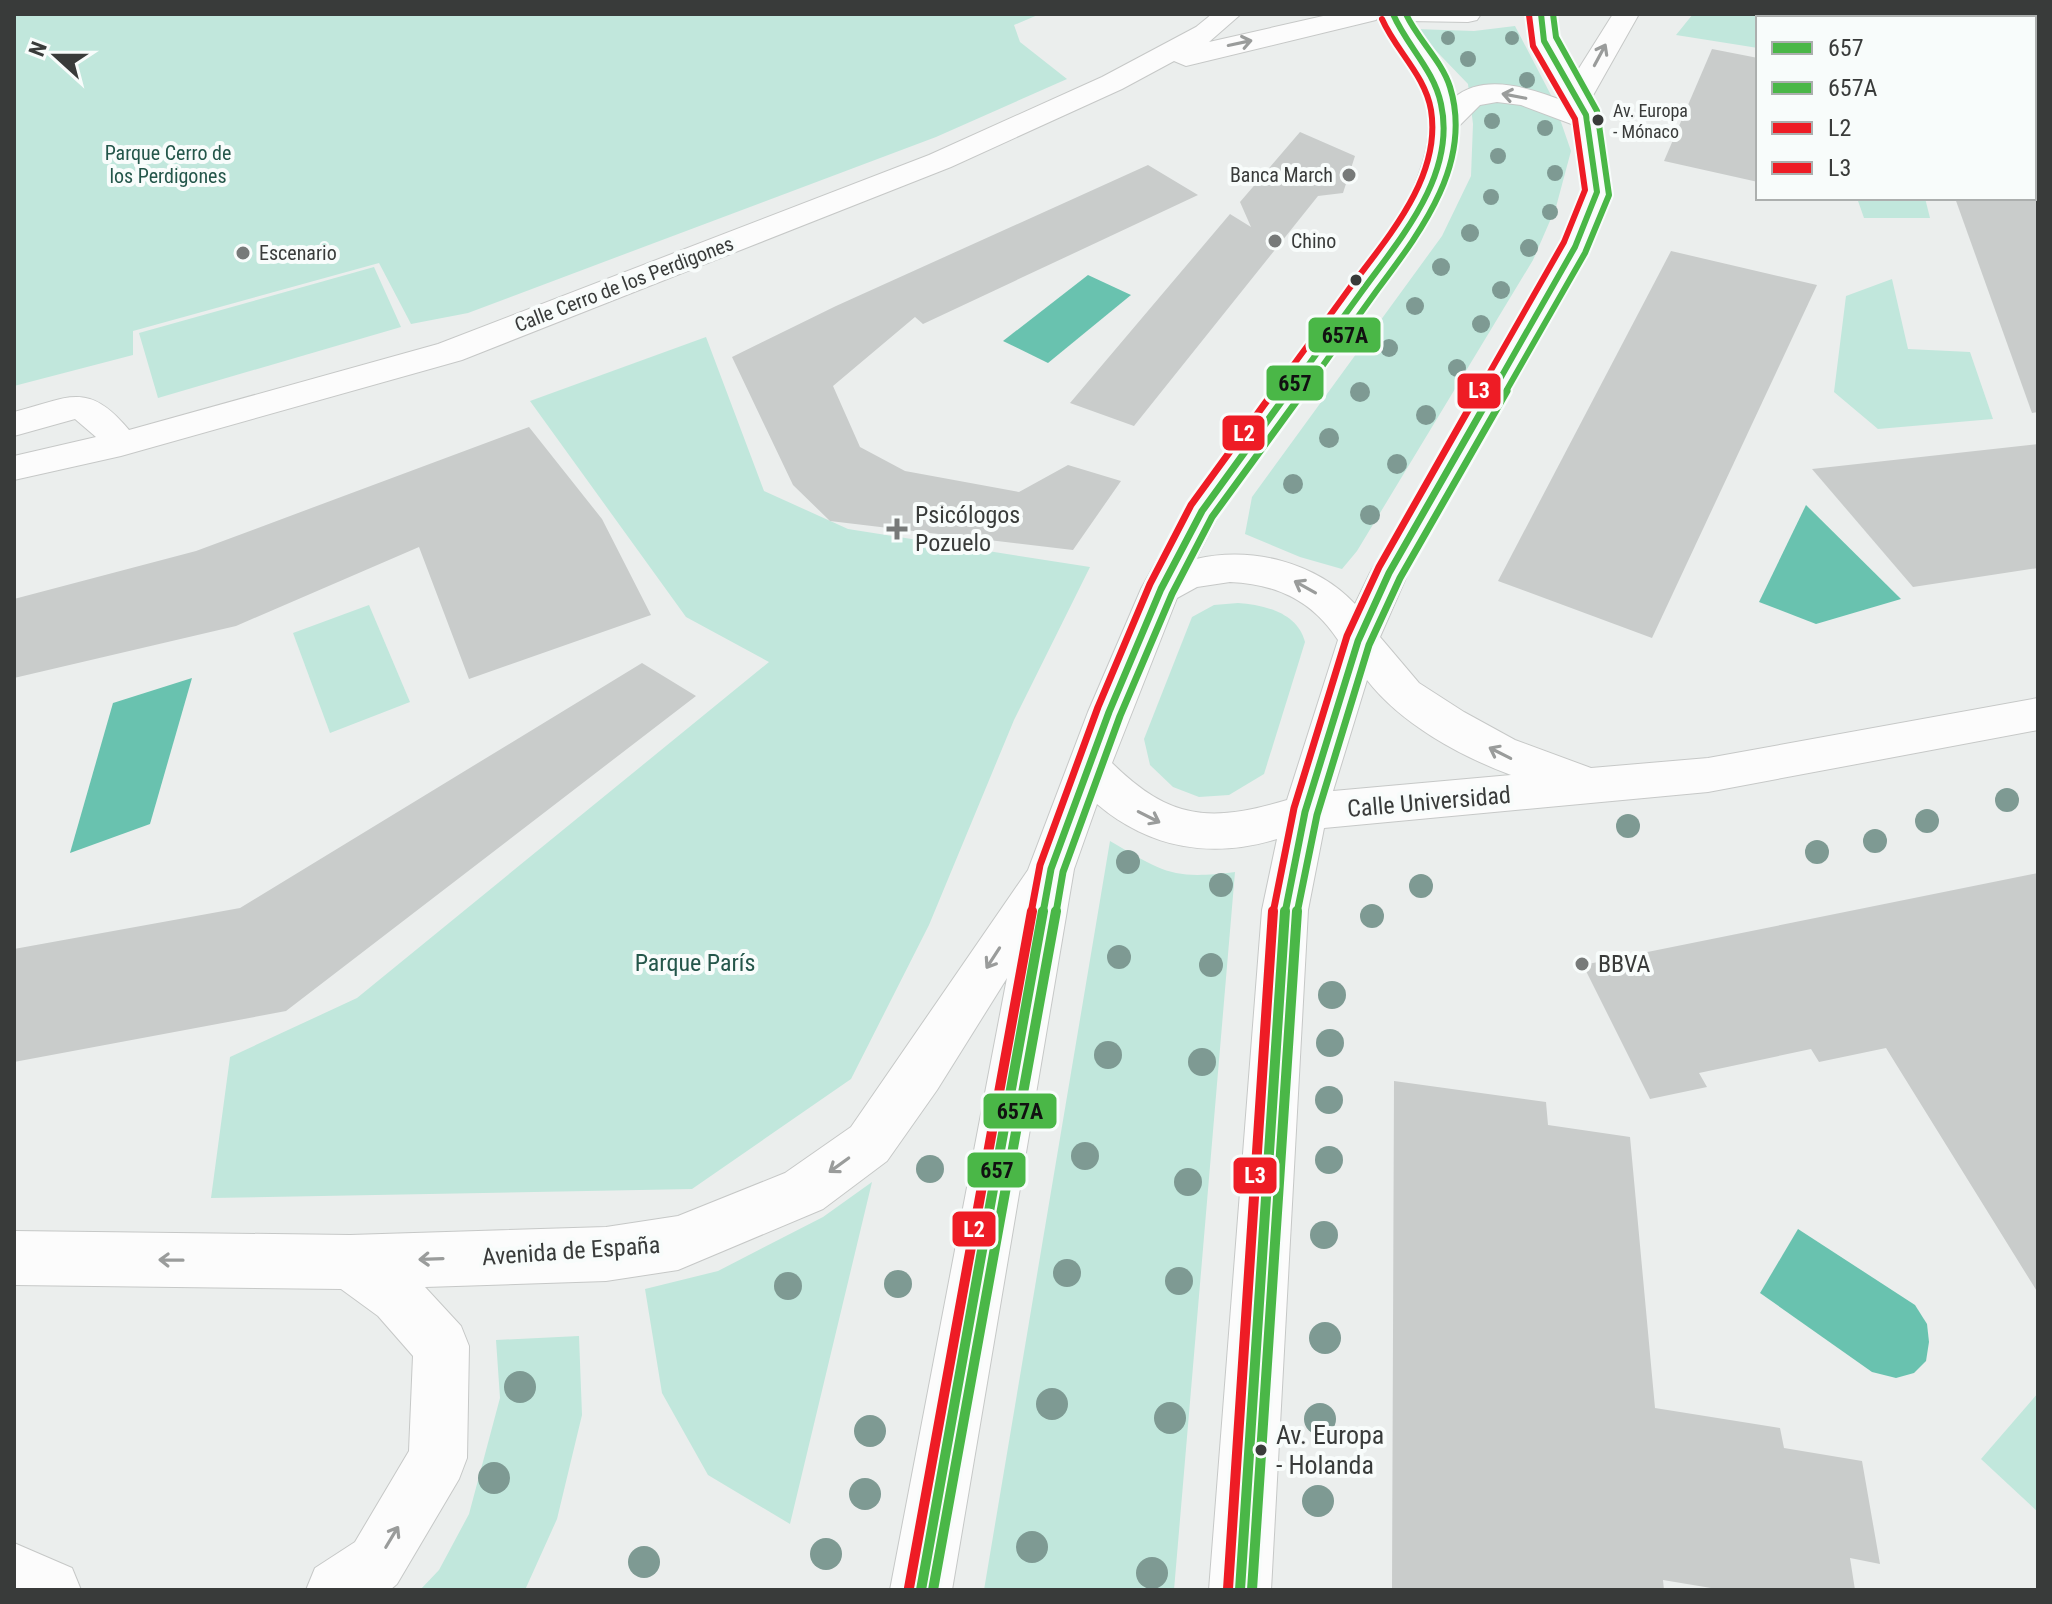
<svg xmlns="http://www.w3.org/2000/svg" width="2052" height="1604" viewBox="0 0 2052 1604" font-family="'Roboto Condensed',sans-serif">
  <rect width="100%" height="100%" fill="#ebeeed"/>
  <g fill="#c1e7dc">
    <polygon points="14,14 1040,14 1014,25 1020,42 1067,79 936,137 468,313 411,324 379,263 133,331 133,355 14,386"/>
    <polygon points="1693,14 1768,14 1794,18 1758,18 1758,48 1676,35"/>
    <polygon points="1515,26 1553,99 1571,151 1556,207 1533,260 1357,551 1342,569 1300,557 1245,534 1252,497 1442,236 1471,176 1473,124 1468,84 1415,29 1474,31"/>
    <polygon points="1857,198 1925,198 1930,218 1864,218"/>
    <polygon points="374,267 401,327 158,398 139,333"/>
    <polygon points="1892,279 1908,349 1970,352 1993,419 1878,429 1834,392 1846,296"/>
    <polygon points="706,337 764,491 848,529 1090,567 1014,720 929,925 851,1079 692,1189 211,1198 230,1057 357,998 769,662 686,617 530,401"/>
    <path d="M1238,603C1264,605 1297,612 1305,642L1264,774L1229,795L1199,797L1173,787L1150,765L1144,739L1192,617L1214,605Z"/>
    <polygon points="369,605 410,702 330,733 293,633"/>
    <path d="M1110,841C1163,872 1172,880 1235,872L1174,1590H984Z"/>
    <polygon points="872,1182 790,1524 708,1475 662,1393 645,1289 718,1271 823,1217"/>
    <polygon points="579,1336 582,1415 557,1519 525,1590 420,1590 439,1570 469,1514 500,1398 496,1340"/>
    <polygon points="2038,1393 2038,1512 1981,1459"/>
  </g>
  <g fill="#69c2af">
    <polygon points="1088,275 1131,295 1048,363 1003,341"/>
    <polygon points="1806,505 1901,599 1816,624 1759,602"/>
    <polygon points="192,678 150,824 70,853 113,703"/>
    <polygon points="1798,1229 1915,1305 1927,1324 1929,1342 1926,1361 1914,1373 1896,1378 1872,1372 1760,1293"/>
  </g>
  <g fill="#c9cccb">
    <polygon points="1712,49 1758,58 1758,182 1664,161"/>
    <polygon points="1300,132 1355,156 1343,193 1318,196 1134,426 1070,403 1230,214 1251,227 1240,202"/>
    <polygon points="1148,165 1198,195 923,324 915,317 833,386 860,447 905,471 1019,492 1068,465 1121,481 1073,550 830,521 793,485 732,357 836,306"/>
    <polygon points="1955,198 2038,198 2038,412 2032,413"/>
    <polygon points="1671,251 1817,285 1652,638 1498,581"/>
    <polygon points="529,427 602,519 651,615 469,679 419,547 236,626 14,678 14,599 196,551"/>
    <polygon points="2038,444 2038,568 1913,587 1812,469"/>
    <polygon points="642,663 696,696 286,1011 14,1062 14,949 240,908"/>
    <polygon points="2038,873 2038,1293 1886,1048 1819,1062 1811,1049 1699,1073 1707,1087 1650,1099 1583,965"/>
    <polygon points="1394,1081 1546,1102 1548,1125 1630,1137 1655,1408 1780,1428 1784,1448 1862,1461 1880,1564 1850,1558 1855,1590 1723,1590 1663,1580 1664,1590 1392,1590"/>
  </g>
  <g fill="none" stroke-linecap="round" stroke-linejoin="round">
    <g stroke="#c6c8c7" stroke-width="2">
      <g id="minor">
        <path d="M1212,14H1241L1209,42L1332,14H1481L1477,20L1468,22L1409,21C1422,48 1446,68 1454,98C1484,72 1532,89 1564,101L1530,41L1528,14H1554L1558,41L1576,73L1613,14H1639L1591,99L1600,115L1612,192L1591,247L1408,573L1380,637L1419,683L1464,712L1515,740L1591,768L1708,758L2038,698V730L1708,792L1324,828L1308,910L1271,1590H1209L1262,910L1277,839C1212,859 1150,849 1097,804L1074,869L952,1590H890L1007,978L937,1090L887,1161L823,1209L678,1270L606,1281L425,1287L461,1326L469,1346L467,1458L459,1479L397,1584L390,1590H306L315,1568L355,1542L409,1451L413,1356L378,1316L341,1289L14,1285V1231L350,1235L606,1227L678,1216L785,1173L851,1127L1028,870L1088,712L1141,589L1189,502L1400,217C1423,171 1443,122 1416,73C1411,64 1403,57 1397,48C1389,38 1385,26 1380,15L1376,20L1186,66L1174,61L1122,89L951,167L462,360L121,456L14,480V456L96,437L75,419L14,436V412C68,398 88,380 129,430L438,344L929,155L1102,77L1196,27ZM1497,102L1521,105L1574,125L1582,192L1559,247L1370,573L1355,604C1316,562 1251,546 1196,559L1218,516L1431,218L1454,163L1459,126L1480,105ZM1230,582C1276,584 1312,600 1338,640L1287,800C1210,823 1170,820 1112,763L1177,598L1197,587ZM1367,680C1401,724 1460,756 1511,775L1333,791Z"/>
        <polygon points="14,1543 72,1568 81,1590 14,1590"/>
      </g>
    </g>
    <use href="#minor" fill="#fcfcfc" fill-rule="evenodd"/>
    <g stroke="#f8fcfb" stroke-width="10">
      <g id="bus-1-far2">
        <path d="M1288,393C1312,360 1336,327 1360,294C1398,241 1457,176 1441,104C1434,70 1407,46 1393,14"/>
        <polyline points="1492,393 1575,247 1597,192 1586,115 1544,41 1541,14"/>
      </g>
    </g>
    <g stroke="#f8fcfb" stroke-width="12">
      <g id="bus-1-far1">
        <polyline points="1043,913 1051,869 1109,712 1161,589 1202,511 1289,391"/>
        <polyline points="1285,913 1305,812 1358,641 1389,573 1493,391"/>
      </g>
    </g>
    <g stroke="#f8fcfb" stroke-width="16">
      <g id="bus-1">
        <polyline points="921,1590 1043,911"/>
        <polyline points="1240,1590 1285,911"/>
      </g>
    </g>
    <g stroke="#f8fcfb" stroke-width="10">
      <g id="bus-2-far2">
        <path d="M1303,393C1327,360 1351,326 1375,293C1418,235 1474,165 1450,87C1442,61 1418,40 1406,14"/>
        <polyline points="1505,393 1585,253 1609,195 1597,111 1556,37 1553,14"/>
      </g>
    </g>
    <g stroke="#f8fcfb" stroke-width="12">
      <g id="bus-2-far1">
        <polyline points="1056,913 1063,872 1120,716 1172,594 1212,517 1304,391"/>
        <polyline points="1297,913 1317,815 1369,645 1400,578 1507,391"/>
      </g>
    </g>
    <g stroke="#f8fcfb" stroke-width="16">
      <g id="bus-2">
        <polyline points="933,1590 1056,911"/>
        <polyline points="1252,1590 1297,911"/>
      </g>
    </g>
    <g stroke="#f8fcfb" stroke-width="10">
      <path id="bus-3-far2" d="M1273,393C1298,358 1324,324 1349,289C1386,239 1442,178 1431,110C1425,75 1396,51 1382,19"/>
    </g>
    <g stroke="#f8fcfb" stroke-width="12">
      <polyline id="bus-3-far1" points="1031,913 1040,865 1098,707 1150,584 1191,505 1274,391"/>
    </g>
    <g stroke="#f8fcfb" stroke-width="16">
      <polyline id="bus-3" points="909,1588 1032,911"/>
    </g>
    <g stroke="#f8fcfb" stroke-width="10">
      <polyline id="bus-4-far2" points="1478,393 1564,242 1585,190 1575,119 1533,46 1529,15"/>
    </g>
    <g stroke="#f8fcfb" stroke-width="12">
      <polyline id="bus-4-far1" points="1273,913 1294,808 1347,636 1379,567 1479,391"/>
    </g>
    <g stroke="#f8fcfb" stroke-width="16">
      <polyline id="bus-4" points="1228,1589 1273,911"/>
    </g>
    <use href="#bus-1-far2" stroke="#4ab747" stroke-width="6"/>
    <use href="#bus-1-far1" stroke="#4ab747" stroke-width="7"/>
    <use href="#bus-1" stroke="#4ab747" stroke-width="10"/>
    <use href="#bus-2-far2" stroke="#4ab747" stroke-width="6"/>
    <use href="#bus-2-far1" stroke="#4ab747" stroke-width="7"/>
    <use href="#bus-2" stroke="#4ab747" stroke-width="10"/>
    <use href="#bus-3-far2" stroke="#ee1c25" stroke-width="6"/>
    <use href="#bus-3-far1" stroke="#ee1c25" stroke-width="7"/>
    <use href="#bus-3" stroke="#ee1c25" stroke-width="10"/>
    <use href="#bus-4-far2" stroke="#ee1c25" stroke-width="6"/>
    <use href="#bus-4-far1" stroke="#ee1c25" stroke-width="7"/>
    <use href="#bus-4" stroke="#ee1c25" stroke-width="10"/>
  </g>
  <g fill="#7e9a93">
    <circle cx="1448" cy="38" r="7"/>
    <circle cx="1512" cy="38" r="7"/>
    <circle cx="1468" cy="59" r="8"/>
    <circle cx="1527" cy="80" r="8"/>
    <circle cx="1492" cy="121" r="8"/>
    <circle cx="1545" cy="128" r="8"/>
    <circle cx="1498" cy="156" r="8"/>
    <circle cx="1555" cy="173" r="8"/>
    <circle cx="1491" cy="197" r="8"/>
    <circle cx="1550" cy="212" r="8"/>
    <circle cx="1470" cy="233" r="9"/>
    <circle cx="1529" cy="248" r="9"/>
    <circle cx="1441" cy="267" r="9"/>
    <circle cx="1501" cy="290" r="9"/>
    <circle cx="1415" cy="306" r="9"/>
    <circle cx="1481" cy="324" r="9"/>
    <circle cx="1389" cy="348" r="9"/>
    <circle cx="1457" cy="368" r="9"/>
    <circle cx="1360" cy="392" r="10"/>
    <circle cx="1426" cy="415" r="10"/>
    <circle cx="1329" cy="438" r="10"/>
    <circle cx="1397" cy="464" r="10"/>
    <circle cx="1293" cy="484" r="10"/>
    <circle cx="1370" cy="515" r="10"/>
    <circle cx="2007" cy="800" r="12"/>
    <circle cx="1927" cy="821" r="12"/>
    <circle cx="1628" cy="826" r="12"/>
    <circle cx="1875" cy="841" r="12"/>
    <circle cx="1817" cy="852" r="12"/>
    <circle cx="1128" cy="862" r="12"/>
    <circle cx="1221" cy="885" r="12"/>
    <circle cx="1421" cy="886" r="12"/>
    <circle cx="1372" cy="916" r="12"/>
    <circle cx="1119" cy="957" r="12"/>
    <circle cx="1211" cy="965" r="12"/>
    <circle cx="1332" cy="995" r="14"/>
    <circle cx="1330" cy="1043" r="14"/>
    <circle cx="1108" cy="1055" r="14"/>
    <circle cx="1202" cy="1062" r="14"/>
    <circle cx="1329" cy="1100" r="14"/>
    <circle cx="1085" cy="1156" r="14"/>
    <circle cx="1329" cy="1160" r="14"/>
    <circle cx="930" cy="1169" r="14"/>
    <circle cx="1188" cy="1182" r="14"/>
    <circle cx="1324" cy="1235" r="14"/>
    <circle cx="1067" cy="1273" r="14"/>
    <circle cx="1179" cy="1281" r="14"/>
    <circle cx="898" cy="1284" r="14"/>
    <circle cx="788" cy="1286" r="14"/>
    <circle cx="1325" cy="1338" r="16"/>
    <circle cx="520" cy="1387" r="16"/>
    <circle cx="1052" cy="1404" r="16"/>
    <circle cx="1170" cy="1418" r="16"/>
    <circle cx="1320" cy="1419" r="16"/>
    <circle cx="870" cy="1431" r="16"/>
    <circle cx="494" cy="1478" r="16"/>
    <circle cx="865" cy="1494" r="16"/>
    <circle cx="1318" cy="1501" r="16"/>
    <circle cx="1032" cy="1547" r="16"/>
    <circle cx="826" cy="1554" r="16"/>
    <circle cx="644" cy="1562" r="16"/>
    <circle cx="1152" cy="1573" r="16"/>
  </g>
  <defs><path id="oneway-shaft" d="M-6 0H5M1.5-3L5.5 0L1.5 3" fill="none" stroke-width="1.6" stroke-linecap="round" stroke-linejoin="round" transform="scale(2)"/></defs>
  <g stroke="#9a9c9b">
    <use href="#oneway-shaft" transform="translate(1240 43) rotate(-12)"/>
    <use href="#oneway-shaft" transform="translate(1600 55) rotate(-62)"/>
    <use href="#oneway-shaft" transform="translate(1514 96) rotate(-169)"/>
    <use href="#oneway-shaft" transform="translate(1305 587) rotate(-151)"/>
    <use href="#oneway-shaft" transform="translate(1500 753) rotate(-153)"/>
    <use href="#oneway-shaft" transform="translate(1149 817) rotate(27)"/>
    <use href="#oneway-shaft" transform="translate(993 958) rotate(123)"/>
    <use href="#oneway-shaft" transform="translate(839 1165) rotate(144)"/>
    <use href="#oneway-shaft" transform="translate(431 1259) rotate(178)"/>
    <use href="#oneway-shaft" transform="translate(171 1260) rotate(-179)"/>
    <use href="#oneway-shaft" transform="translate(392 1537) rotate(-59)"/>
  </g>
  <g fill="#393b3a" stroke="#f8fcfb" stroke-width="3">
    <circle cx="1598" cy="120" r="7"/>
    <circle cx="1356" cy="280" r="7"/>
    <circle cx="1261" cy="1450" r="7"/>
  </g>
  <g fill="#777a79" stroke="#f8fcfb" stroke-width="3">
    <circle cx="1349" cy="175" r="8"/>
    <circle cx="1275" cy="241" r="8"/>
    <circle cx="243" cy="253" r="8"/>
    <path d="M893 517h8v8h8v8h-8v8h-8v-8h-8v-8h8z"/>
    <circle cx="1582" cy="964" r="8"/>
  </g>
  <g text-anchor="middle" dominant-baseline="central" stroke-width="8" stroke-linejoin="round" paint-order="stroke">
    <g font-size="18" fill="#393b3a" stroke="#f8fcfb" text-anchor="start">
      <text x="1613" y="110">Av. Europa<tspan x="1613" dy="21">- Mónaco</tspan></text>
    </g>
    <g font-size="20" fill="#24564a" stroke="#f8fcfb">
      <text x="168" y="153">Parque Cerro de<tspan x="168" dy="23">los Perdigones</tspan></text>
    </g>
    <g font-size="20" fill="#393b3a" stroke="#f8fcfb" text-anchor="start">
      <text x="1333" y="175" text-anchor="end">Banca March</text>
      <text x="1291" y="241">Chino</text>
      <text x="259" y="253">Escenario</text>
    </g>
    <g font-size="20" fill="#393b3a" stroke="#f8fcfb">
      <text transform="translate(624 284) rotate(-21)">Calle Cerro de los Perdigones</text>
    </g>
    <g font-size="24" fill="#393b3a" stroke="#f8fcfb" text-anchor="start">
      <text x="915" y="515">Psicólogos<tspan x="915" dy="28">Pozuelo</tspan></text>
      <text x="1598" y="964">BBVA</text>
    </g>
    <g font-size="24" fill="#393b3a" stroke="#f8fcfb">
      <text transform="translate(1429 802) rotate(-5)">Calle Universidad</text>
      <text transform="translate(571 1251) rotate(-4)">Avenida de España</text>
    </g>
    <g font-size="24" fill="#24564a" stroke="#f8fcfb">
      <text x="695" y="963">Parque París</text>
    </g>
    <g font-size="26" fill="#393b3a" stroke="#f8fcfb" text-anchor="start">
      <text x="1276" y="1435">Av. Europa<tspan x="1276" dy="30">- Holanda</tspan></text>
    </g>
  </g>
  <g stroke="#f8fcfb" stroke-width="3">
    <rect x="1307" y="316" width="75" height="38" rx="8" fill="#4ab747"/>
    <rect x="1265" y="364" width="60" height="38" rx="8" fill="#4ab747"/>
    <rect x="1456" y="372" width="46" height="38" rx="8" fill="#ee1c25"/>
    <rect x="1221" y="414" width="45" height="38" rx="8" fill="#ee1c25"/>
    <rect x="982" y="1092" width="76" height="38" rx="8" fill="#4ab747"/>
    <rect x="966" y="1151" width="61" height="38" rx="8" fill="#4ab747"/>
    <rect x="1232" y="1156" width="46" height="39" rx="8" fill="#ee1c25"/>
    <rect x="951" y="1210" width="46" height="38" rx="8" fill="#ee1c25"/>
  </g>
  <g font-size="22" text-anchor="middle" font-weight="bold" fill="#fff">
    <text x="1479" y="398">L3</text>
    <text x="1244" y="441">L2</text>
    <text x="1255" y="1183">L3</text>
    <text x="974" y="1237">L2</text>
  </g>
  <g font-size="22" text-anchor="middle" font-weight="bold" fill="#111">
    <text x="1345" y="343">657A</text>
    <text x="1295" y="391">657</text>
    <text x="1020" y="1119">657A</text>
    <text x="997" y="1178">657</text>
  </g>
  <rect width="2052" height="1604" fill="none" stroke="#393b3a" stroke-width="32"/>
  <rect x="1756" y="16" width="280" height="184" fill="#f8fcfb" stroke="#acafae" stroke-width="2"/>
  <rect x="1772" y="42" width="40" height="12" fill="#4ab747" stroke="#acafae" stroke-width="2"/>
  <text x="1828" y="56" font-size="24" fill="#393b3a">657</text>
  <rect x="1772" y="82" width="40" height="12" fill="#4ab747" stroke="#acafae" stroke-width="2"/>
  <text x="1828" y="96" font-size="24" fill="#393b3a">657A</text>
  <rect x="1772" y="122" width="40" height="12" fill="#ee1c25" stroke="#acafae" stroke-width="2"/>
  <text x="1828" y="136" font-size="24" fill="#393b3a">L2</text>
  <rect x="1772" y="162" width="40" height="12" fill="#ee1c25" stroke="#acafae" stroke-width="2"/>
  <text x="1828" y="176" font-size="24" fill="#393b3a">L3</text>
  <g transform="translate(56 56) rotate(291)" stroke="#f8fcfb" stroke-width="6" paint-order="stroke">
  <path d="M0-6L14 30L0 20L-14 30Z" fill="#393b3a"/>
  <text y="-12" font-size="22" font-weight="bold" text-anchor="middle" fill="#393b3a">N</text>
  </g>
</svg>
